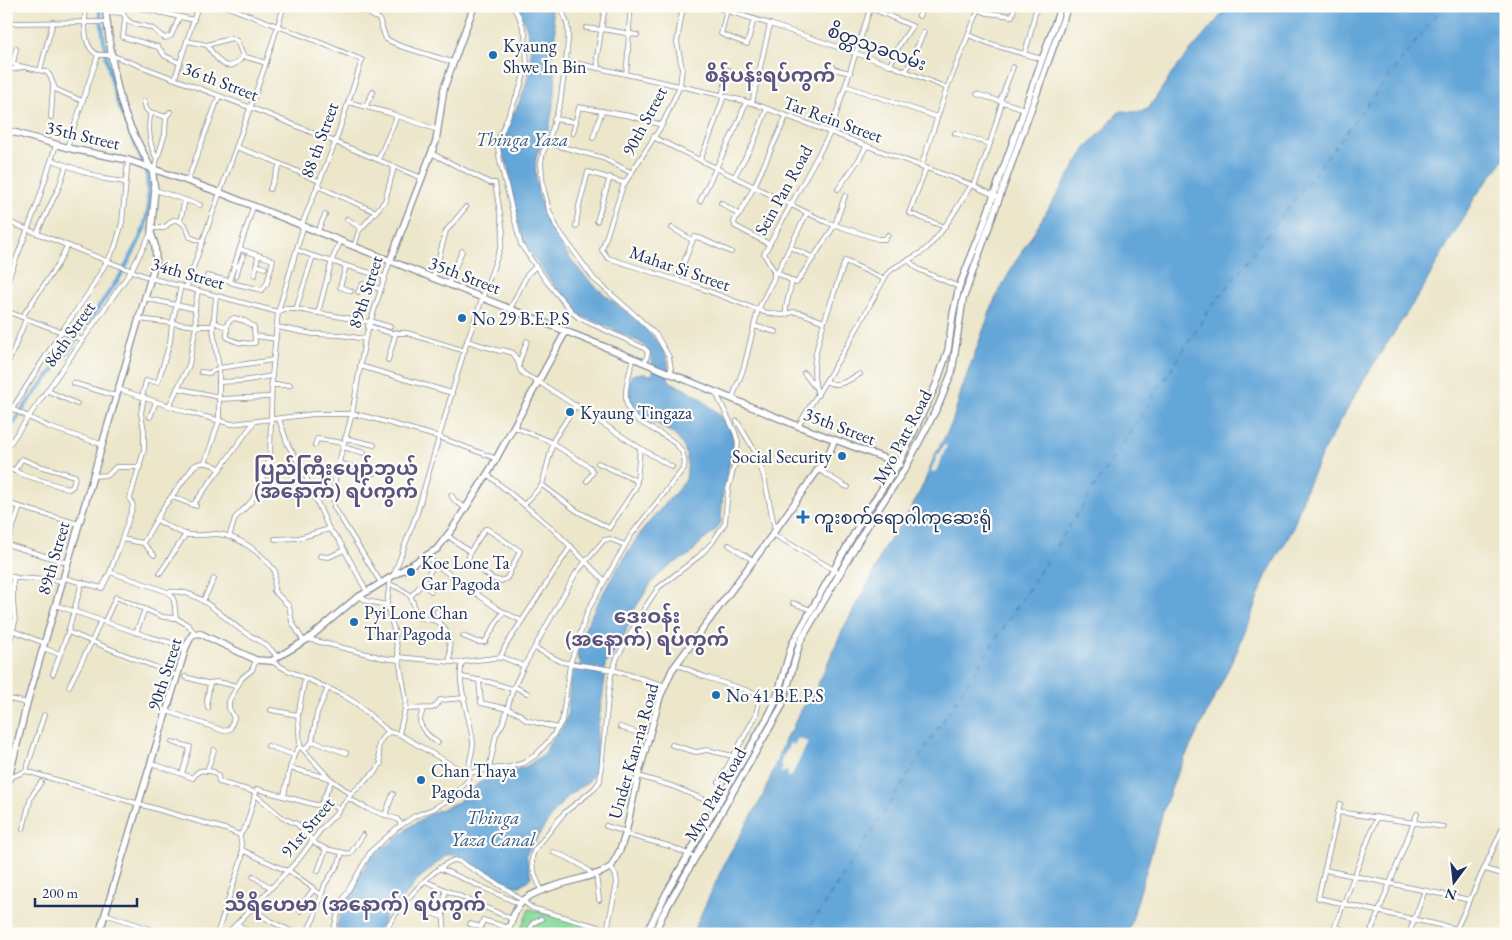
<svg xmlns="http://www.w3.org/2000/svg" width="1512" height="940" viewBox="0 0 1512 940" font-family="'EB Garamond','Noto Sans Myanmar',serif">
  <rect width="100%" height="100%" fill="#fdfcf7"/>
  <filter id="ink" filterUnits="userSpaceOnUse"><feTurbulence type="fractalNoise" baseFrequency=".02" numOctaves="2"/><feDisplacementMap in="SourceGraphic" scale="10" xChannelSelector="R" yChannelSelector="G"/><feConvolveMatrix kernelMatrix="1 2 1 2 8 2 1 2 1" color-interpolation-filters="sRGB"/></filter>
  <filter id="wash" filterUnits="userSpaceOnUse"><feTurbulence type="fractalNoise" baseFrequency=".0096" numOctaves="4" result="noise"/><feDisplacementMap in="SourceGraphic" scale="20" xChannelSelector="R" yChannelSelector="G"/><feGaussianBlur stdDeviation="1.12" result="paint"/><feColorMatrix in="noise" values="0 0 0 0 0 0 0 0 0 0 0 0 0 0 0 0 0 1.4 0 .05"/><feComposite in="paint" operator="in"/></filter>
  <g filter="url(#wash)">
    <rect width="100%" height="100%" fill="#ece6ca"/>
    <polygon fill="#8cdd9e" stroke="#54867e" points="529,909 619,934 519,934"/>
    <g fill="#63a6d8" stroke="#3f6a9b">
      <path d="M515,6H550L555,27V40L554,49L547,69L555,70C557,89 553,105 550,123C549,128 548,134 546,138C544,143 539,149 537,154C533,165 538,193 541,203C549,230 574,268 595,286C613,303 665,338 668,362C668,368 668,375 669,381L698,396L725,420L732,432L734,445L723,490L721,522L716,530L698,545L691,554L671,565L660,574L652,582L634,610L621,644L605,665V679L597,732L596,772L587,783L570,794L555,811L526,854L531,877L526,882L523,883L521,886H510L485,873L457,855H447L416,881L410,890L386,916L378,934H338L337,926L340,915L346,901L350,897L358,878L371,857L380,849L387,846L412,825L430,814L458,802L480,782L527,766L545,753L549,744L562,728L567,717L570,683L573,673L581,663C579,660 577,657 577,653C579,629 629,547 646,526C659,510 673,496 686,480C693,437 670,432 639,414C627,405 627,390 631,376C637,371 646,375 653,375C653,360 651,348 637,341C624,335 612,329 599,323C593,321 587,319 581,316C569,307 527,252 522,237C516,216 512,195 509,174C508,162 499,150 501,137C503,127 512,117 517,107C533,75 538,37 515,6Z"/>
      <polygon points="1229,6 1506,6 1506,157 1475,197 1459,226 1444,250 1423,288 1368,373 1324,450 1306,489 1292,531 1267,574 1238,649 1176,776 1164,808 1128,934 692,934 727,858 762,798 788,733 790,734 799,713 815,691 843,629 872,577 883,549 910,511 924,483 935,455 952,423 962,388 994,301 1014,264 1088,145 1105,129 1117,114 1121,111 1135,112 1148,109 1175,69"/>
    </g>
    <g fill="#ece6ca">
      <polygon points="944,445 947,446 946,448 936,471 933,472 931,470 937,457 935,455 938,455"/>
      <polygon points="798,738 808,742 792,775 788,777 788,772 786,771 782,773 781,772 783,766 780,764 783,757 778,755 784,756 790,743 794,745"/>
    </g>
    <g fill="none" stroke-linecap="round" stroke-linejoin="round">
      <polyline stroke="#63a6d8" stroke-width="4" points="6,435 27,403 61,361 121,275 136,247 144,229 149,207 147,172 117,101 107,61 99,6"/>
      <polyline stroke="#345989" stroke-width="1" stroke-dasharray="6 5" stroke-linecap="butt" points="805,934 1208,312 1443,6"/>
    </g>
  </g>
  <g filter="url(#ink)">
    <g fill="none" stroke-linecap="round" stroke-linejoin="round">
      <g stroke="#848a94" stroke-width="5.5">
        <g id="street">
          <path d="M85,6C86,23 81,46 98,55"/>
          <polyline points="131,6 194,20"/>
          <polyline points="225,6 309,38 362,60 335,143 301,227"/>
          <polyline points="343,6 365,11 375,17"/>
          <polyline points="394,6 380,10 375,17 379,19 386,39 400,46 452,62"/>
          <polyline points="512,6 519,16 525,33 527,64 520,88 499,138 498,148 500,161 521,245 547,282 574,314 579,318 644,348 648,352 645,363"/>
          <path d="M560,6C572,31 568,35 566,61L716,94L752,103L972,185L996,196"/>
          <polyline points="683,6 677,42 682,68 680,86 662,125 623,186 602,250 608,258 698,287 758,310"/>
          <polyline points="712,6 770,24 890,65 947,88"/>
          <polyline points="969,6 987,13 1012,16 1015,6"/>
          <path d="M1037,6C1032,22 1031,38 1024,54L1042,59"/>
          <polyline points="871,8 912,26 900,44 890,65"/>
          <polyline points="727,10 721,34 747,44 754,19"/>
          <path d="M106,12L123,13C130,29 140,22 153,29C158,32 158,35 165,38L171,36L179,18"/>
          <polyline points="121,12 126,6"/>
          <polyline points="919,16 923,6"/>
          <polyline points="125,19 123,37 158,47 165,56 180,63"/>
          <polyline points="6,23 107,22"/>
          <polyline points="586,28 602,30"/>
          <polyline points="602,29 637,35"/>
          <polyline points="969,35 991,44 1024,54"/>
          <polyline points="187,41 207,45 232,38 237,41 243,56 266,63"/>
          <path d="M207,45C217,60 228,77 243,56"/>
          <polyline points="16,49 13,63 15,65 47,72 50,76 55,89 82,101"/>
          <polyline points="566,61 560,103 548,143 543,152 541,163 543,186 549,210 557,228 594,279 634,314 657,336 669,357 672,375"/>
          <polyline points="831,63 834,69 850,73"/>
          <polyline points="598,67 597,57 605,6"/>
          <polyline points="40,70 53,22"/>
          <polyline points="906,71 924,32"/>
          <path d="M626,74C629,52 628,29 631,6"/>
          <polyline points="6,76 10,70 22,67"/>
          <polyline points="175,78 198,6"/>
          <polyline points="846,86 937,117"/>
          <polyline points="977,94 1025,109"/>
          <polyline points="722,95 729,70"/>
          <polyline points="144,101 146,109 151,114"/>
          <polyline points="1000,101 1013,67"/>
          <polyline points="348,102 389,113 438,130"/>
          <polyline points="752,103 770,24"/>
          <polyline points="365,107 373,92"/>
          <polyline points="51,117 53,86"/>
          <polyline points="554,119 576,122"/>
          <polyline points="573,133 579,107 630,116 662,125"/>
          <polyline points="955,133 990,144"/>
          <polyline points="653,137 826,222 878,239 885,239 888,235"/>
          <polyline points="593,138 602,111"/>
          <polyline points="548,143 603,158 632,173"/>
          <polyline points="236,147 269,159 319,181"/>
          <polyline points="67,148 98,55 111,55 270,115 422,178"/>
          <polyline points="431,153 490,183 495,183"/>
          <path d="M157,159C149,145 148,131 150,116L153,113L166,117"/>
          <polyline points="52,160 104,179 125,182"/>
          <polyline points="378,160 397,116"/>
          <polyline points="700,160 710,136 724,96"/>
          <polyline points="921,167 947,88 980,6"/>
          <polyline points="926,168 909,213 945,227"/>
          <polyline points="154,169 165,134 166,117 170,112"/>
          <polyline points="734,177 753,144 767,109"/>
          <polyline points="187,182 219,96"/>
          <polyline points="317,186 376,212"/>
          <polyline points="974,186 988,150 1002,102"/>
          <polyline points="270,189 280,164"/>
          <polyline points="838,189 858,161 866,147"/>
          <polyline points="155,190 200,205"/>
          <polyline points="700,201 738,123 746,102"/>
          <polyline points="721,203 738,214 734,222 735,226 769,244"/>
          <polyline points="807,213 790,247 814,258"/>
          <polyline points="739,215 754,187 786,117"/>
          <polyline points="347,219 361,228"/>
          <polyline points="6,221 150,278 278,312 285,309 296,309 369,322"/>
          <polyline points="180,221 185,200"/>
          <polyline points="597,221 610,177"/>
          <polyline points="576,226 579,206 588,172 625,183"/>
          <path d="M151,228H164L173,220C184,220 187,228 190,237L203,242"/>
          <polyline points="672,228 692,240"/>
          <polyline points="37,233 59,187 66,166"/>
          <polyline points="317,233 325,215"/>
          <polyline points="354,247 359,231 385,201 394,167"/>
          <polyline points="240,249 273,260 267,283 262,290 232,283 230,279 253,207"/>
          <polyline points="297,250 313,256"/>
          <polyline points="909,261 918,269 959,287"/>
          <polyline points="234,265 239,266 236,277"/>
          <polyline points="256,265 265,268"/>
          <polyline points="239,266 243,256"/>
          <polyline points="346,266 340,287 351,291"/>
          <polyline points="774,271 796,283 797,282 835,225 845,196"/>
          <polyline points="777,273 790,247"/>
          <polyline points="255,275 258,255"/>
          <polyline points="207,276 230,281"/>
          <polyline points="433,279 446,231 466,207"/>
          <polyline points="677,280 694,237 700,238 731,252"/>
          <polyline points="6,285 37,205 56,145"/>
          <polyline points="448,285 462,251"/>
          <polyline points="186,288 264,69 284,6"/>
          <polyline points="358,292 363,284 380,289"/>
          <polyline points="144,298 195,309 198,291"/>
          <polyline points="759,308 763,312 781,315 794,312 801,313 824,322 845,261 884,279"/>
          <polyline points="296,309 313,256 384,277"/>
          <polyline points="510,309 527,275 536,266"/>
          <polyline points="6,311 83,340"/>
          <polyline points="318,313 332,260 340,242"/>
          <polyline points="786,315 786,307 792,281"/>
          <polyline points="22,317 58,264 67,246"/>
          <polyline points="139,319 196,326 195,309"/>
          <path d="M213,320L218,324L227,327L228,322L234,318L245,321L254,327L255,343C246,344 235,343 227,337V327"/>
          <polyline points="370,321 390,327"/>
          <polyline points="368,326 391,333 407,333 465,351"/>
          <polyline points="754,326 776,332"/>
          <polyline points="277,327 313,334 340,335 365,339"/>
          <polyline points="255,336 276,339"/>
          <polyline points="467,341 500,351 503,350 513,353 519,364"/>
          <path d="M527,341C518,367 511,370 539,382L640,448L672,467"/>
          <polyline points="388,360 396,332"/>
          <polyline points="360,366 452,393"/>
          <polyline points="6,368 26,319"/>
          <polyline points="201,372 209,373 219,368 273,360"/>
          <polyline points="804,373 814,386"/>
          <path d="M826,381C838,389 848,380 860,374"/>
          <polyline points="219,382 242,381 272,376"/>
          <polyline points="73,383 116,396"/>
          <polyline points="271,385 290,385"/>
          <polyline points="177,388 219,397 219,399 270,397"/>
          <polyline points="118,389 187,412 232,424 314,414 352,414 368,417 439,437 497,459"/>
          <polyline points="48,391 77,404"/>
          <path d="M818,395C809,369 817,347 824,322"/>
          <polyline points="142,397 146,381 158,382 170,342 172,324 181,286"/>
          <polyline points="732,399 744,367 758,310 774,278 774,271 764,254 830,133 871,6"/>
          <polyline points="6,406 49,427 101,444"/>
          <polyline points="169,406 189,365 196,326 213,326"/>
          <polyline points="12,409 61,332 90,291 115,247 122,223 128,160"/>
          <polyline points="150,417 156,402"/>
          <polyline points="279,419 288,445 303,470 329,529 339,540 367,592"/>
          <polyline points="737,421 756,453 764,477 775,530"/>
          <path d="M798,426L849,343L887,274C898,262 915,259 926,249C945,231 957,206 972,185"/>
          <polyline points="514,427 547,440 590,467 593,472 587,481"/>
          <polyline points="345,438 374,445"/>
          <polyline points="315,445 317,439 344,443"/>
          <polyline points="343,447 364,453"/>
          <polyline points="6,449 131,271 151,233"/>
          <polyline points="205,463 219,421 219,368 213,329 216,296"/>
          <polyline points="339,463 374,473"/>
          <path d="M6,466C11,469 16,471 21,474L69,489L73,486L75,476L39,466L22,459L14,471"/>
          <polyline points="818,469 843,485 848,487"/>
          <polyline points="487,474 553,529 604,580"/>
          <polyline points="93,476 108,475 116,467 140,467"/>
          <polyline points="261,479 283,487 287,497 313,493"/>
          <polyline points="637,481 640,448"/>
          <polyline points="542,485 577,511 609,528 635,489 637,481 598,463"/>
          <polyline points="451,495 456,502 466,508"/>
          <polyline points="172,497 196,506"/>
          <polyline points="315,498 333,497"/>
          <polyline points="6,503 79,524"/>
          <polyline points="193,505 220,469"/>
          <polyline points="524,505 542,485 554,439 576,405"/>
          <path d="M157,520C166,525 176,531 185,534C195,537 207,534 217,534C240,536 261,553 275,571L274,591L289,606L292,622L304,642"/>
          <polygon points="485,529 487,529 520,551 507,578 501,581 493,579 468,561 470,552"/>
          <polyline points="773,534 841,574"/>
          <polyline points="448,536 470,552"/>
          <polyline points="229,537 235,518 252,501 270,459 272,376 278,312 303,228"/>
          <polyline points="122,539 133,506 130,498 144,450 144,431 141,413 144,397"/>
          <polyline points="275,539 299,538 329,529"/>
          <polyline points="143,543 154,555"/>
          <polyline points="6,544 68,563"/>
          <polyline points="729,545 754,561"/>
          <polyline points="6,547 20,507"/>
          <polyline points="320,556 329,557 344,550"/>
          <polyline points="427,556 435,564 498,609 522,621"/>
          <path d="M110,572L122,539L143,543L163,508L194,466C203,460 211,463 220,469L254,422"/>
          <polyline points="160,573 186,534"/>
          <polyline points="394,574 417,513 467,341 501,246 503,231 495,183"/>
          <polyline points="6,575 17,578 63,581"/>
          <path d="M64,578L102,588L110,572L168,592C177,600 174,608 176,618L188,625L195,633"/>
          <polyline points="390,578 387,605 394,630 406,700 405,709 399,734"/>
          <polyline points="82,582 68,632 178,676"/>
          <polyline points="381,583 334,507 333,497 336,473 352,414 365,339 390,261"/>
          <polyline points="422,583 431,591"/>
          <path d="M389,584C410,592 413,594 416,617C422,619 430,619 436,621C451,628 450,648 450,661"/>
          <path d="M168,592C196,587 220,615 241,630C255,639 268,643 277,657"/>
          <polyline points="359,596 367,601 387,605"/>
          <polyline points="411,596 421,585 435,564"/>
          <polyline points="203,601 214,579"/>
          <polyline points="793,603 811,610"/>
          <polyline points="55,605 150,637 186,647"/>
          <polyline points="437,611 438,622"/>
          <polyline points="105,621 116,597 163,617 176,618"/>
          <polyline points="6,628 44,643"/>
          <polyline points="136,633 145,609"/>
          <polyline points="463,636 477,642 485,642 503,612"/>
          <polyline points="308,639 383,658 399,660"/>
          <polyline points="43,648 60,654"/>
          <polyline points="535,648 562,662 613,670 666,686"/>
          <polyline points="6,656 15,622 13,601 13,577"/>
          <polyline points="398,657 462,663"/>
          <polyline points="500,658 506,645 571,546"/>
          <path d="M271,661L285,669L343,695L357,704L389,732L399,734L457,768L470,773C467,763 473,753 473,743C471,719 456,684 462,662L502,657L524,666"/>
          <polyline points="676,664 705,677 783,702"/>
          <polyline points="53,674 68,632"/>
          <polyline points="185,677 207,683 218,682 237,686"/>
          <polyline points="462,677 489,682 513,689"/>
          <polyline points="305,678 298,715 300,746 329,778 351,794"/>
          <polyline points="479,680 481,703 508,709 521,715 526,720 558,728"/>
          <polyline points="69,686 92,641 101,620"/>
          <polyline points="515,687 527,693"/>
          <polyline points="6,698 27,703"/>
          <polyline points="208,708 207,701 210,683"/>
          <polyline points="405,709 432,708 436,706 440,700 465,698"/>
          <path d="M423,709C422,713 420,717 420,721C420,729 432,739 438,743"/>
          <polyline points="271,710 298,715"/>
          <polyline points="167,711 224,731 230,729 234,718 229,708 229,701 242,678 252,670 256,660"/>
          <polyline points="620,727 650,737"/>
          <polyline points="172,742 190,747 182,774"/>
          <polyline points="312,742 317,713 328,688"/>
          <polyline points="672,745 696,752 707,750 733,756"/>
          <polyline points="268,746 294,755"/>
          <polyline points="304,750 311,743 315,742 346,753"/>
          <path d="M151,763L193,778C198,768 205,770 214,772L218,776L219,782L255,792"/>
          <polyline points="290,768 294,755 300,746"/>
          <polyline points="489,769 496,735 503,723 513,689 524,666 576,573 604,540 610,539 625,545"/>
          <polyline points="26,771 44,715"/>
          <polyline points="207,771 214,750"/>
          <polyline points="638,776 672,786 710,802"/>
          <polyline points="9,778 26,771 225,829 240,835"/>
          <polyline points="719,782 756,715 760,695"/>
          <polyline points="284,795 290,768 329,778"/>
          <polyline points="254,796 258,797 283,818 297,824 316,844 326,849 350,854 363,835"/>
          <polyline points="348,798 368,809 397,819 402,825"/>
          <polyline points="321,804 332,780"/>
          <polyline points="1340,804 1318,898 1457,929"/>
          <polyline points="1338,812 1444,827"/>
          <polyline points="385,815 393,794"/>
          <polyline points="606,826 626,832"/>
          <polyline points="23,829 31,797 41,782"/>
          <polyline points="625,834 669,846 695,857"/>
          <polyline points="242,850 287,871"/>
          <path d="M553,852C568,857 582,864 593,875"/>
          <polyline points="439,868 520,904"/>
          <polyline points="1485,869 1506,875"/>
          <polyline points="288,870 313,888 313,890 321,894"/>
          <polyline points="1325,870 1470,900"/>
          <polyline points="318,871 326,849"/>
          <polyline points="596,874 599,900"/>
          <polyline points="253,876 271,888"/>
          <polyline points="425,881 512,919"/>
          <path d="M541,890C537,878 528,864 534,851L564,813L594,789L600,781L608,698L611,675L617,658L644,609L658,588L698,557L712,543L725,523L728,490L737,455L738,442L735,432L716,393"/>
          <polyline points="445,891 443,912 445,934"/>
          <polyline points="253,909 270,921 297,934"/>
          <polyline points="300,911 307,898 313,890"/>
          <polyline points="105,914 165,934"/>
          <polyline points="426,915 434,914 443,917"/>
          <polyline points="237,924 245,929 248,934"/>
          <polyline points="470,924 481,927 483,920 509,928"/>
          <polyline points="1335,927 1357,934"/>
          <polyline points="607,930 617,883 616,876 611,867"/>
          <polyline points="1456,931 1465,934"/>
          <polyline points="181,934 187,934"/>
          <polyline points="217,934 242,858 242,850 240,835 246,826 257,789 316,805 328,803 340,809"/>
          <path d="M227,934L299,859L322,828L335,815L351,794L377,770L381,763C377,749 376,741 389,732"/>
          <polyline points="306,934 314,918 325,884 339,863 342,853"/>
          <path d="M334,934V928L341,903L371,851L397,828L415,816L433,809L454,796L469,779L470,773L489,769L510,767L524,763L536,755L552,737L562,721L570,664L588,610L631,535L684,468C691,433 633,432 627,405C623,390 630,373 633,358"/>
          <path d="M384,934C394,911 431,869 454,860L459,861L511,892L532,908L612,931L640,934"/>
          <polyline points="528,934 533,923 541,919"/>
          <polyline points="1332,934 1377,817"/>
          <polyline points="1370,934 1417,814"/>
          <polyline points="1409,934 1425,890"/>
          <polyline points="1454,934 1506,821"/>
        </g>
      </g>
      <g stroke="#848a94" stroke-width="8">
        <g id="secondary">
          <path d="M105,6C110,43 113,79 125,114C132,133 142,149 150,167"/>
          <polyline points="6,130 72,149 128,160 221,193 645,363 798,426 900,464"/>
          <polyline points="390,261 436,141 444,88 474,6"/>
          <polyline points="6,790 27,703 156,260 155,245 151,233 155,190 152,168"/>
          <polyline points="99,934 186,647 192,635 199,633 256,660 271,661 308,639 355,599 437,549 453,528 491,468 566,331"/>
          <path d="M507,934C511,923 514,910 522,902C532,889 584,879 602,872L611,867L620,850L626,832L638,776L660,697L672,670L762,549L815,474L829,453L834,441"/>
          <polyline points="646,934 667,892 770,713 776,700 792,644 864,516 899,463 936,385 948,350 953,314 959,287 979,237 1061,6"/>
          <polyline points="654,934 663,914 782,706 800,642 866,528 906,467 939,404 952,372 963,299 1068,6"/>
        </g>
      </g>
      <use href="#street" stroke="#fff" stroke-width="4"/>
      <use href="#secondary" stroke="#fff" stroke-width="5.5"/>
    </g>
  </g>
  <g fill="#1f6fb2" stroke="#fdfcf7" stroke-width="2">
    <circle cx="493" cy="55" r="5"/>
    <circle cx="462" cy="318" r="5"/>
    <circle cx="570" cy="412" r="5"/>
    <circle cx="842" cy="456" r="5"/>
    <path d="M800.5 509.5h5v5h5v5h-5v5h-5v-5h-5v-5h5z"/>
    <circle cx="411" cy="572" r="5"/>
    <circle cx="354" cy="622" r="5"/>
    <circle cx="716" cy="695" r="5"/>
    <circle cx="421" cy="780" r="5"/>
  </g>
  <g text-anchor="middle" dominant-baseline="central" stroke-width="4.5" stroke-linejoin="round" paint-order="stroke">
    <g font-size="18" fill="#1b2f5e" stroke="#fdfcf7" text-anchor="start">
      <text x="503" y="45">Kyaung<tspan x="503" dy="21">Shwe In Bin</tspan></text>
      <text x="472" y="318">No 29 B.E.P.S</text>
      <text x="580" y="412">Kyaung Tingaza</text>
      <text x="832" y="456" text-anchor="end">Social Security</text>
      <text x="814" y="517">ကူးစက်ရောဂါကုဆေးရုံ</text>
      <text x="421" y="562">Koe Lone Ta<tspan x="421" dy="21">Gar Pagoda</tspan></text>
      <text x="364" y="612">Pyi Lone Chan<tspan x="364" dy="21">Thar Pagoda</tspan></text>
      <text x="726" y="695">No 41 B.E.P.S</text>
      <text x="431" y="770">Chan Thaya<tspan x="431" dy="21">Pagoda</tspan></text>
    </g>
    <g font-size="18" fill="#1b2f5e" stroke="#fdfcf7">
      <text transform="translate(877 47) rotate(20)">စိတ္တသုခလမ်း</text>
      <text transform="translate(221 81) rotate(21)">36 th Street</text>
      <text transform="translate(833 119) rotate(20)">Tar Rein Street</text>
      <text transform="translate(644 121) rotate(-62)">90th Street</text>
      <text transform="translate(83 135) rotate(13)">35th Street</text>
      <text transform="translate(319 140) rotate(-70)">88 th Street</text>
      <text transform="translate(783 190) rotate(-61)">Sein Pan Road</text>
      <text transform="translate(680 268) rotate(19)">Mahar Si Street</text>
      <text transform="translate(188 273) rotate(16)">34th Street</text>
      <text transform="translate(465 275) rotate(21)">35th Street</text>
      <text transform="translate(365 292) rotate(-72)">89th Street</text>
      <text transform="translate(69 334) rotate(-55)">86th Street</text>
      <text transform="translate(840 426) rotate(21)">35th Street</text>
      <text transform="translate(902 437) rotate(-62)">Myo Patt Road</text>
      <text transform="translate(53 558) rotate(-74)">89th Street</text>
      <text transform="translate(164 674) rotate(-72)">90th Street</text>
      <text transform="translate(633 751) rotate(-74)">Under Kan-na Road</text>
      <text transform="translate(715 794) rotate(-60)">Myo Patt Road</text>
      <text transform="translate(307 827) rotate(-50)">91st Street</text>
    </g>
    <g font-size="19" font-style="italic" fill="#345989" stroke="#fdfcf7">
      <text x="522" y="139">Thinga Yaza</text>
      <text x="493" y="817">Thinga<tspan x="493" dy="22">Yaza Canal</tspan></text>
    </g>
    <g font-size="20" font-weight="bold" fill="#5b5481" stroke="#fdfcf7">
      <text x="770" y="75">စိန်ပန်းရပ်ကွက်</text>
      <text x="336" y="468">ပြည်ကြီးပျော်ဘွယ်<tspan x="336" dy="23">(အနောက်) ရပ်ကွက်</tspan></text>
      <text x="647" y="616">ဒေးဝန်း<tspan x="647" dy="23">(အနောက်) ရပ်ကွက်</tspan></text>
      <text x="355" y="904">သီရိဟေမာ (အနောက်) ရပ်ကွက်</text>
    </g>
  </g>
  <rect width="1512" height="940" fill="none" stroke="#fdfcf7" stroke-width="25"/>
  <g transform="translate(1454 882) rotate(195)" stroke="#fdfcf7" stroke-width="4" paint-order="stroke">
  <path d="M0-4L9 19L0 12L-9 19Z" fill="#1b2f5e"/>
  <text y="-8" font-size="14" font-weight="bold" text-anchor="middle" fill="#1b2f5e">N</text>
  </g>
  <path d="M35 898v8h102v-8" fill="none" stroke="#1b2f5e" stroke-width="2.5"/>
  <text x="42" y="898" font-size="15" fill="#1b2f5e" stroke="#fdfcf7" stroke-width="4" paint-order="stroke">200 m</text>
</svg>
